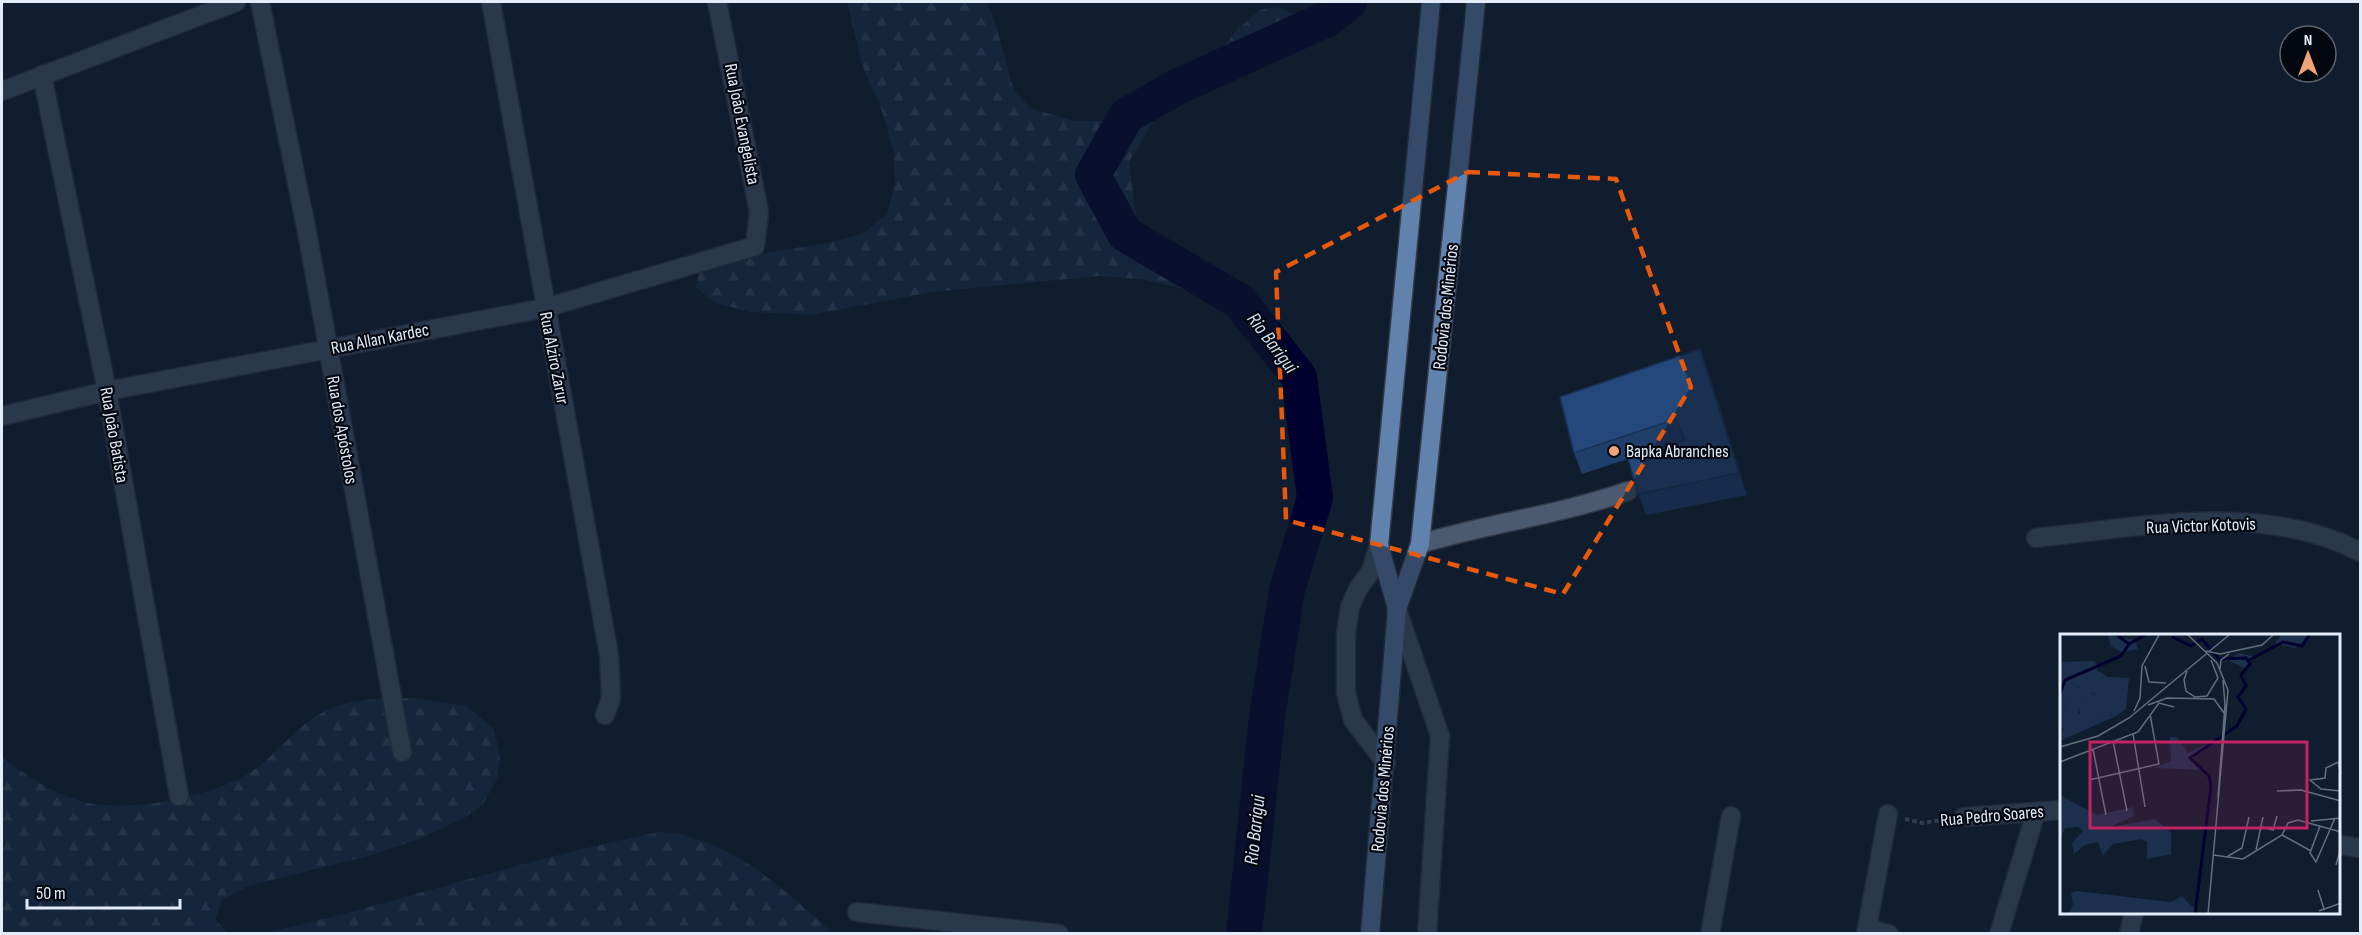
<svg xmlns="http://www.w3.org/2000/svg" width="2362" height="935" viewBox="0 0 2362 935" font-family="'Sofia Sans Condensed',sans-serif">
  <defs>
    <pattern id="forest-firs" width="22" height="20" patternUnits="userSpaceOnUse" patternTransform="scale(1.5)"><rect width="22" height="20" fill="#1c304d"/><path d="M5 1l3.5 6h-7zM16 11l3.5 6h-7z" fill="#3d4e67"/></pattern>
  </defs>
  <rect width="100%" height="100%" fill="#101d2f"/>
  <g fill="url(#forest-firs)">
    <polygon points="847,2 986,2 993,15 1013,88 1030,108 1074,121 1106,121 1146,112 1169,101 1200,75 1238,29 1260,10 1276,6 1302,18 1316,39 1162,107 1129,162 1138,233 1254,302 1260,312 1240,309 1193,291 1141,279 1098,276 932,292 811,315 750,312 716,303 695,287 700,272 727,259 827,243 862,234 887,214 895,184 894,152 880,105 862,65"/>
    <path d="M412,698L467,706L494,729L500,755L497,779L483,804L464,818L419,839L368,856L248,886L222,900L215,920L228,933L237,934L2,933V758C26,774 48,791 77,800C122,815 209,798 249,773C281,753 298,720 335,707C359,698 387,699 412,698Z"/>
    <path d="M660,832C727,836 785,889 832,933H265C398,903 527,858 660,832Z"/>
  </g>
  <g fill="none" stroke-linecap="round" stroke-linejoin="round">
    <polyline stroke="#00012e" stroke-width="36" points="1244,934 1267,717 1287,590 1315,498 1299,377 1239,301 1125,234 1093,175 1126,116 1177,87 1327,19 1349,2"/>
    <g stroke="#333948" stroke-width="21">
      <g id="minor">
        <polyline points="260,2 307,232 402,752"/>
        <polyline points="491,2 609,655 611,698 605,715"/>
        <polyline points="42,75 107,391 179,796"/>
        <polyline points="2,91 236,2"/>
        <polyline points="2,416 107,391 545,308 755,246 759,212 717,2"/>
        <path d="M2036,538C2141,527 2264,501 2360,552"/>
        <path d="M1420,544C1489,523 1560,515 1628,491"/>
        <polyline points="1379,545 1371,571 1358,589 1350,607 1346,633 1346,693 1353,720 1386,763"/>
        <polyline points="1397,609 1440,736 1427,934"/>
        <polyline points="1964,817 2062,810"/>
        <polyline points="2340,845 2360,848"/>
        <polyline points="857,912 1059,934"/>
        <polyline points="1867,929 1889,934"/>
        <polyline points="1710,934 1731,816"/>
        <polyline points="1866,934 1888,814"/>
        <polyline points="1999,934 2036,812"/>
        <polyline points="2129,934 2134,912"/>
      </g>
    </g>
    <g stroke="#333948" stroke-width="21">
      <g id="major">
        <polyline points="1397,609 1379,545 1431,2"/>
        <polyline points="1370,934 1397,609 1420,544 1476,2"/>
      </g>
    </g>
    <polyline stroke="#596575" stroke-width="4" stroke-dasharray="4.5 3" stroke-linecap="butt" points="1905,819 1922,823 1948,819"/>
    <use href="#minor" stroke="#4b5a70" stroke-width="18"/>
    <use href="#major" stroke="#6282ae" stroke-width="18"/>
  </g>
  <polygon fill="#1f3e6a" points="1700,349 1708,370 1747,495 1646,515 1638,494 1628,459 1582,474 1574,453"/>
  <polygon fill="#193256" points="1700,349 1708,370 1747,495 1739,473"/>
  <polygon fill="#24487b" stroke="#193256" stroke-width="1.5" points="1700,349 1739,473 1638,494 1628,458 1685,440 1676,419 1574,453 1560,397"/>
  <path d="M0 0H2362V935H0ZM1468,172L1616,179L1691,387L1563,594L1286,520L1276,272Z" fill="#101d2f" fill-opacity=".55" fill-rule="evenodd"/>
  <path fill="none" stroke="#e8590c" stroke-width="4.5" stroke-dasharray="12 8" stroke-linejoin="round" d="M1468,172L1616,179L1691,387L1563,594L1286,520L1276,272Z"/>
  <circle fill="#f0a27a" stroke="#03070f" stroke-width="2" cx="1614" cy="451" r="6"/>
  <g text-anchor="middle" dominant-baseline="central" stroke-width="4.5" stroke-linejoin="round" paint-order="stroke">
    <g font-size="18" fill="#e3ecf9" stroke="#03070f">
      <text transform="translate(742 124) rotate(79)">Rua João Evangelista</text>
      <text transform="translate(1446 307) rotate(-84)">Rodovia dos Minérios</text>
      <text transform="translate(380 339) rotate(-11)">Rua Allan Kardec</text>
      <text transform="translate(554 358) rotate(79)">Rua Alziro Zarur</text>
      <text transform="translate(342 430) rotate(80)">Rua dos Apóstolos</text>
      <text transform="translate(114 435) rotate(80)">Rua João Batista</text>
      <text transform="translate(2201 526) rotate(-2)">Rua Victor Kotovis</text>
      <text transform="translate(1383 789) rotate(-85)">Rodovia dos Minérios</text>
      <text transform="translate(1992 816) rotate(-5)">Rua Pedro Soares</text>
    </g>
    <g font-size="18" fill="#e3ecf9" stroke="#03070f" text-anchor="start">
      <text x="1626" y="451">Bapka Abranches</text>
    </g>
    <g font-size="20" font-style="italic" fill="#d4dfef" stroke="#03070f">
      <text transform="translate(1272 343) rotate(53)">Rio Barigui</text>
      <text transform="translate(1255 830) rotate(-84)">Rio Barigui</text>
    </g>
  </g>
  <g transform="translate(2060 634)">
    <rect width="280" height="280" fill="#101d2f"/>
    <path d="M26,53L35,62L21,70L18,80L56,82L0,107L6,86L4,69L16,54Z" fill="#1c304d"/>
    <path d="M48,1L75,6L78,15L61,18L51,12ZM221,1H249L241,12L235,14L215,9ZM179,19L193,22L186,35L168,26ZM35,27L38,37L48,43L69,44L66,75L56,82L20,81L19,72L35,60L18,53L4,69L7,89L0,98V28ZM110,103H117L128,119L149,109L134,123V129L146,136L94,134L111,127ZM0,161L37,181L73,173L74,182L50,193L95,185L111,199V220L87,225V208L82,205L53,210L43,221L38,208L25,211L14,220L12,209L23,197L18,193L5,194L0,206ZM17,257L110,268L122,262L132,273L137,271L136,280H8L13,271L11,259Z" fill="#1c304d"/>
    <path fill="none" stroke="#00012e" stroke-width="3" d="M57,1L69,10L85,1M112,3L131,12L142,5L159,25L186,24L190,30L181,41L186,52L178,63L186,75L177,92L130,124L149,142L151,153L135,280M189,26L223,8L242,12L249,1M0,60L5,46L61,22L69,10"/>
    <path fill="none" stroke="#647080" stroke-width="1.5" d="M128,1L157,29L168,56L148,280M146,17L160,20L202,11L213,1M85,32L89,48L106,49M160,35L161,26L169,20M127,37L124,46L126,57L135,63L147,62L158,44L151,26M88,71L107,64L154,65L164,79M74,77L80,64L82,32L99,1M73,100L85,173M53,107L67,177M0,113L38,102L69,84L169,1M33,115L46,181M0,128L78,98L99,69L114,73M281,140L278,128L266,134L265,144L250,146L261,155L281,157M29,146L99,130L90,80M217,157L241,156L281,167M158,163L165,71L163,46M251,187L281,184M260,192L250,219L256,228L275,184M202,193L213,196L217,182M222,201L251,217M196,216L203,183M153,221L183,225L222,201L228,189L238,186L281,198M168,222L182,214L189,183M276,231L281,213M258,256L264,275M259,277L281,269"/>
    <path fill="#c42363" fill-opacity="0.15" stroke="#c42363" stroke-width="3" d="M30,108H247V194H30Z"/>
    <rect width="280" height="280" fill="none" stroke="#e3ecf9" stroke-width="3"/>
  </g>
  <rect width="2362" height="935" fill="none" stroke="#e3ecf9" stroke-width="6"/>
  <g transform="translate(2308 54)"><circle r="28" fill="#03070f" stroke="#5d636d" stroke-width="1.5"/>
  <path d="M0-4.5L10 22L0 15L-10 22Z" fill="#f0a27a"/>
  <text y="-9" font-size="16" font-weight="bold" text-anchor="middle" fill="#e3ecf9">N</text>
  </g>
  <path d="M27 899v9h153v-9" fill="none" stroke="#e3ecf9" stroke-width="3"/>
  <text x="36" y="899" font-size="18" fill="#e3ecf9" stroke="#03070f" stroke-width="4.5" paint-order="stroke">50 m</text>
</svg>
